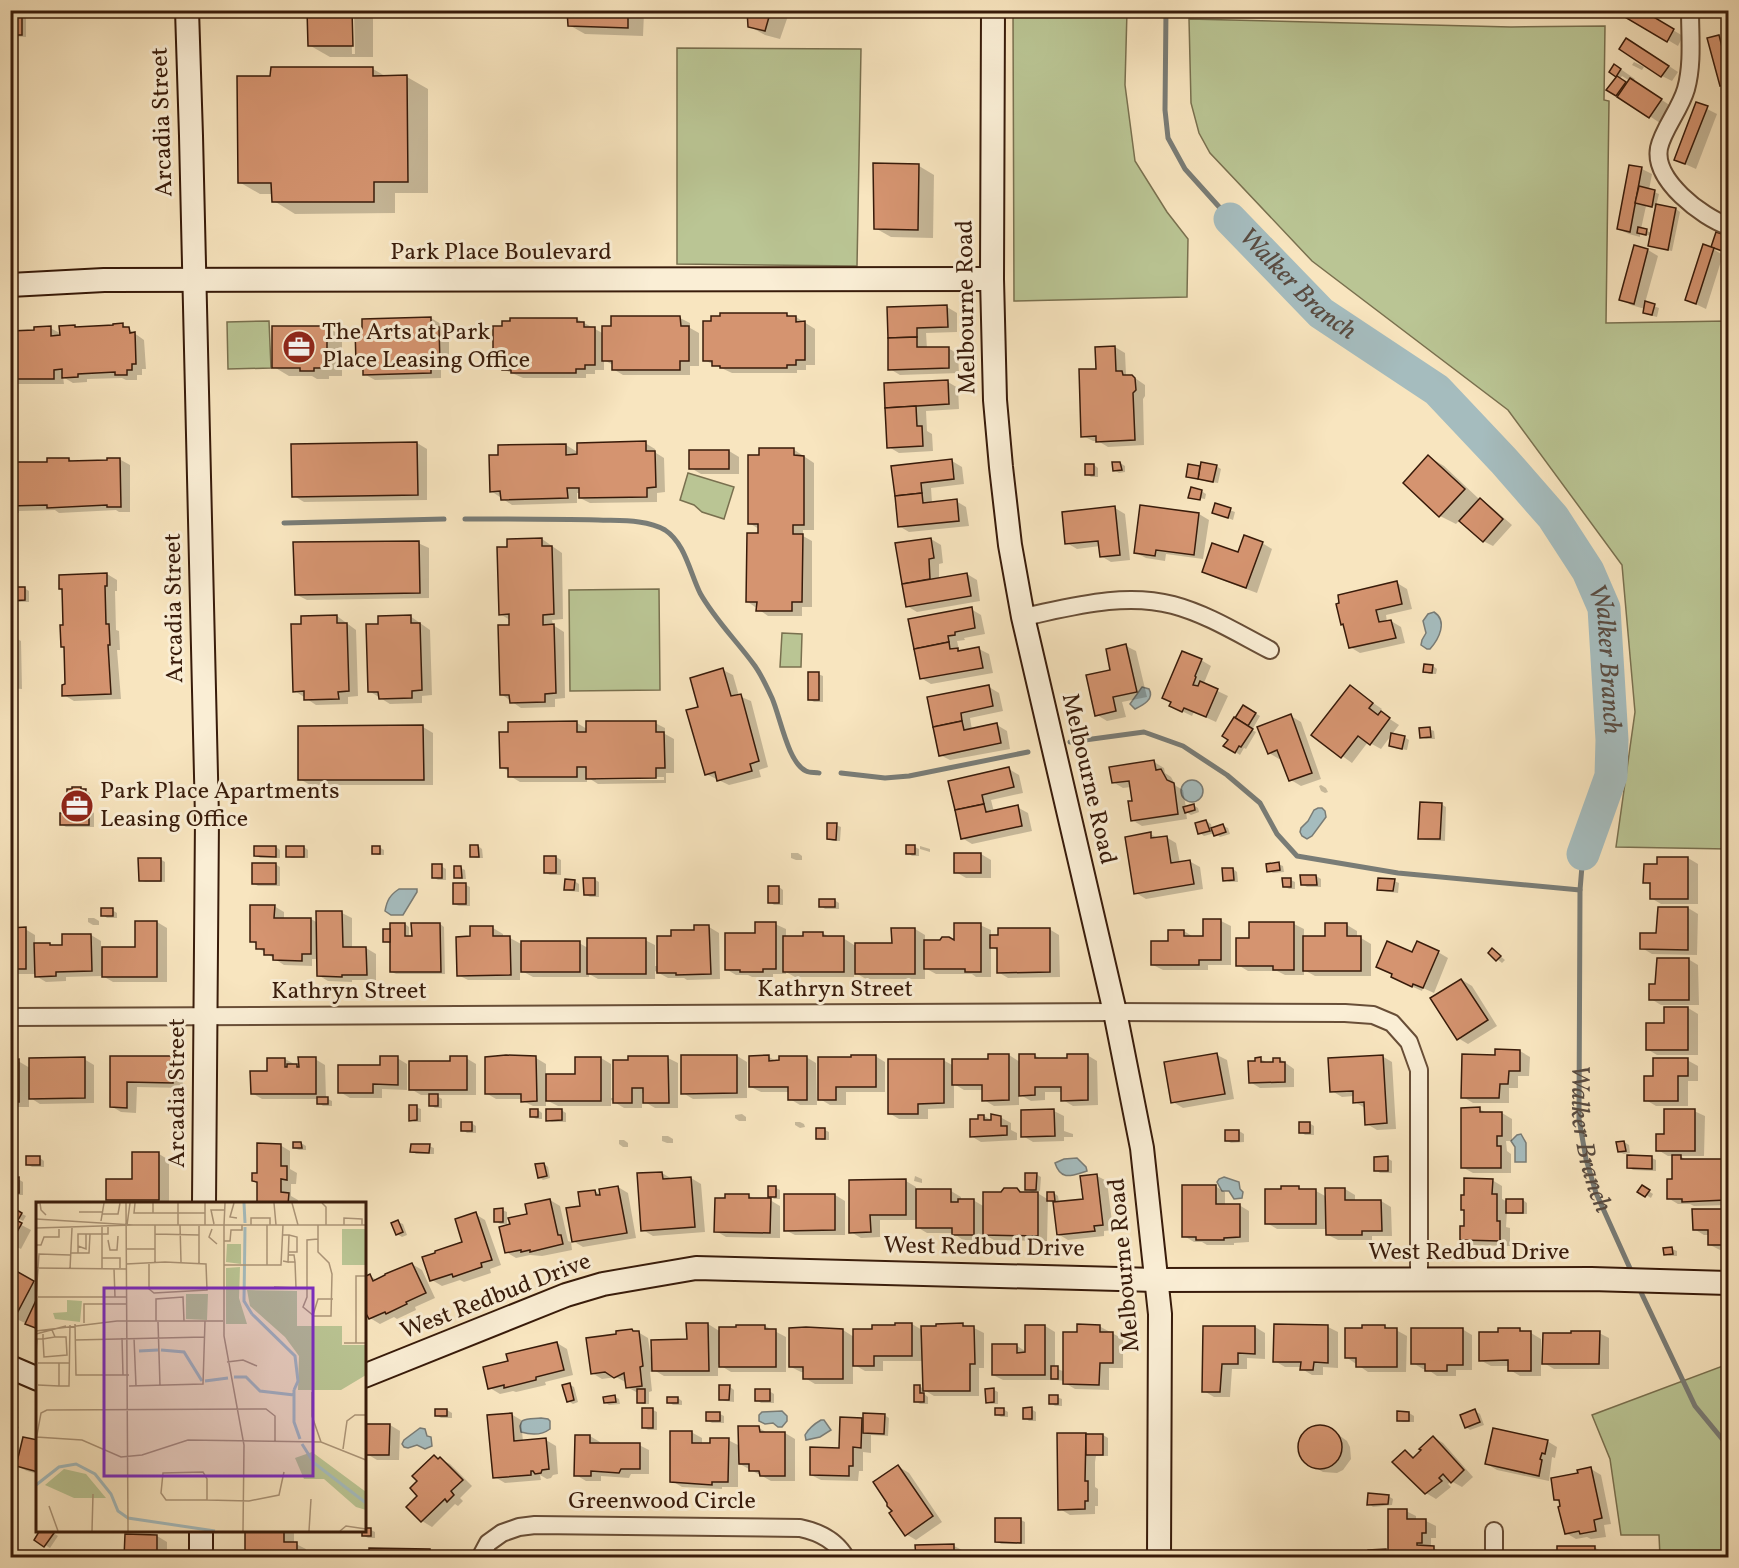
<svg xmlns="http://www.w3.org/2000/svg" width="1739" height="1568" viewBox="0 0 1739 1568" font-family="Vollkorn,serif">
  <rect width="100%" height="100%" fill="#f8e5bf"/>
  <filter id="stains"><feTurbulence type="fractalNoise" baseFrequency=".00333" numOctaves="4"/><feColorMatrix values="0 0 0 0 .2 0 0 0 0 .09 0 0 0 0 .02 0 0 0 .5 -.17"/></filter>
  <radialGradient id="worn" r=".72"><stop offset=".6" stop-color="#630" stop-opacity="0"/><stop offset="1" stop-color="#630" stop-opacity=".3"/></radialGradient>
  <g fill="#bac594" stroke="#79704f" stroke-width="1.5">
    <polygon points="1013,11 1127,11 1125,85 1135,161 1167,212 1188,239 1187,297 1014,301"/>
    <polygon points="1189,19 1511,27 1605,26 1604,100 1609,101 1606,323 1728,321 1728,849 1616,847 1635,712 1622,565 1508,410 1312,261 1210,153 1199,133 1191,103"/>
    <polygon points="677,48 861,49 857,266 677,264"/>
    <polygon points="269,321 271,368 228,369 227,322"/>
    <polygon points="688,473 734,487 724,519 702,512 694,505 680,500"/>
    <polygon points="659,589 660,690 570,691 569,590"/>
    <polygon points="782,633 802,634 801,667 780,667"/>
    <polygon points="1728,1364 1728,1557 1660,1557 1659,1535 1621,1535 1610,1459 1592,1415"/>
  </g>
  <g fill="#a5bcbe" stroke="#797c76" stroke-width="1.5">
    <path d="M1434,612C1448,621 1439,639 1430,649H1427L1421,645L1422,640L1426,633L1423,621L1428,614Z"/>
    <path d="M1142,687L1149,689C1155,699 1143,705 1135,709L1130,704Z"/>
    <circle cx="1192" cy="791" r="11"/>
    <polygon points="1318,808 1322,808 1325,811 1326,817 1312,836 1307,839 1302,836 1300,832 1301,828 1308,821 1314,810"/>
    <path d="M399,889H417V892L403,915H391L385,911C387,900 390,895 399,889Z"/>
    <polygon points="1521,1134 1526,1143 1526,1162 1515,1162 1515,1147 1511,1141 1517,1135"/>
    <path d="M1077,1158L1086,1167L1087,1171C1073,1175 1061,1182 1055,1163L1064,1159Z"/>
    <polygon points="1224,1177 1239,1182 1240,1189 1243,1192 1242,1198 1234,1199 1229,1191 1222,1191 1217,1182 1219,1179"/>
    <polygon points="782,1411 787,1416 787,1421 782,1427 778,1427 773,1423 765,1424 759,1421 759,1415 762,1412"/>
    <path d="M541,1418L548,1419L550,1421V1429C542,1435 531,1435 521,1432L520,1426L522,1421C528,1418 534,1419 541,1418Z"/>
    <path d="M821,1420H824L831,1430L820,1437L806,1440L805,1435C809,1428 814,1424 821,1420Z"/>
    <polygon points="420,1428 425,1429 427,1436 431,1437 432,1446 425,1449 417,1445 408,1448 404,1447 402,1444 404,1440"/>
  </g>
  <g fill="#0003" fill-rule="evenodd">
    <polygon points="10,10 55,10 55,17 26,16 26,37 10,36"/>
    <polygon points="351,10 352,54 355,54 354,10 373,10 373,57 330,57 309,45"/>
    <polygon points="487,10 660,10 660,13 644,13 643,36 585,34 569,25 569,14 490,12"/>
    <polygon points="726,10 744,10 745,15 733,15"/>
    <polygon points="749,10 787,10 788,16 780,39 765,35 749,26"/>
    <polygon points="1512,10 1612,10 1612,12 1515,13"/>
    <polygon points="1639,10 1683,36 1678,46 1625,15"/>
    <polygon points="1719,37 1728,42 1728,89 1721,85"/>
    <polygon points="1637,45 1678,72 1672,81 1662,76"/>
    <polygon points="1634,62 1644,67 1642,70 1632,65"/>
    <path d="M1619,68L1635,79L1633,81L1671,106L1660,123L1609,89L1618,76L1611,71ZM1622,76L1630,81L1628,85L1620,79Z"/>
    <polygon points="373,69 387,77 407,77 428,89 428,193 395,193 395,213 295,214 274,201 273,194 260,194 239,182 272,77"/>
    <polygon points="1697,104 1717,114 1696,169 1676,160"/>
    <polygon points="919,166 934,175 933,238 891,237 875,228"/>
    <path d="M1630,166L1642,169L1652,174L1649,190L1659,194L1656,206L1676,209L1680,212L1672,251L1654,247L1650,245L1651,236L1640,233V237L1629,234L1618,229ZM1646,201L1657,208L1652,233L1641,229L1646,206H1648L1644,204Z"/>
    <polygon points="1717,234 1728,237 1728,253 1714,248 1713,249 1723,255 1706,309 1687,300 1712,249"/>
    <polygon points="1648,250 1658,256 1645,303 1659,308 1657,317 1649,315 1644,313 1645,309 1631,305 1621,299"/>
    <polygon points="947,307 957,313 957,332 926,333 927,349 948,348 958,354 959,373 900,375 890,369 888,309"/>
    <polygon points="787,315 791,317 796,317 815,329 815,365 806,365 806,370 797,370 797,373 732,373 704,360 713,322 722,318"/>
    <polygon points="431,318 441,324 441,330 449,334 449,369 441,369 441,378 375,380 364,374 364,367 357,362"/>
    <polygon points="680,318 690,323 690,328 699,333 699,366 690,366 690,375 623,375 613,369 613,365 604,360 604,370 595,370 595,374 586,374 586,378 523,378 494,365 577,319 604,334"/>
    <polygon points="123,325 144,340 146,369 142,369 142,375 137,375 137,380 126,380 122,378 87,379 87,382 73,383 63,377 64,384 10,384 10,333 36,331 50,328 62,334 75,326 79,329"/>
    <polygon points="327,327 342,336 342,376 329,376 329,379 317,379 312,376 289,376 274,367"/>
    <polygon points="1115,347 1125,353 1126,375 1132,376 1145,385 1145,396 1143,399 1144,445 1108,447 1098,441 1093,441 1083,436 1097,370"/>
    <polygon points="948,382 958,388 959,409 926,411 927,431 932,434 933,451 899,453 889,447 885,385"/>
    <polygon points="417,443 427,449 427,500 304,502 294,496"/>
    <polygon points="645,443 655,449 656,453 664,458 665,492 657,493 657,502 590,503 580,498 580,493 577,493 577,503 512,505 491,491 566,445 579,453"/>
    <polygon points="793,449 814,463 814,530 803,530 803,536 812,541 812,607 802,607 802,616 768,616 748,602 759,535 759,529 749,523"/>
    <polygon points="729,451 739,457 739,474 701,474 691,468"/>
    <polygon points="1429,457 1444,466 1479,499 1490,506 1512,525 1493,546 1483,541 1460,520 1456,524 1440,516"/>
    <polygon points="69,459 74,462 109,461 119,459 130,465 130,512 119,512 116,510 59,513 55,510 19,511 19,513 10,513 10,462 14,464 49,463"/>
    <polygon points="952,461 962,467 964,484 931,488 932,503 956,501 966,507 969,526 909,532 899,526 893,468"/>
    <polygon points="1120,463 1125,466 1125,472 1119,473 1114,470"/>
    <polygon points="1094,465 1098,468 1098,477 1091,477 1087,474"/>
    <polygon points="1190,465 1201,468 1216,466 1221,469 1218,483 1192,479 1188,476"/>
    <polygon points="1201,491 1206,494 1205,499 1193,497"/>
    <polygon points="1216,505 1235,512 1233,520 1213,512"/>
    <polygon points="1115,508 1125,514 1130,560 1111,562 1101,556 1100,546 1077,549 1067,543"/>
    <polygon points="1199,514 1209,520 1203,559 1166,554 1165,561 1146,558 1136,553"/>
    <polygon points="542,539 562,553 563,619 552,620 553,625 564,632 565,698 555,699 555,707 521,708 501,694 511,627 510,620 500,614 508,548"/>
    <polygon points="931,539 941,545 943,563 939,564 939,579 967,574 977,580 980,601 917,612 907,606 897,545"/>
    <polygon points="418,543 429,548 429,598 307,600 297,595"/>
    <polygon points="1262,543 1272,549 1257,593 1214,577 1204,572"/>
    <polygon points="107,574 117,580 117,591 115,591 116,630 119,631 120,650 117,650 121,699 74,701 64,695 67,686 65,626 64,590 61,588"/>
    <polygon points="1397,583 1407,589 1412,609 1386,615 1387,622 1391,621 1401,627 1405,643 1360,653 1350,647 1345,625 1342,624"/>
    <polygon points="10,588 24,588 29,591 29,602 10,602"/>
    <polygon points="971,609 981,615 985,634 964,638 965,640 957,641 959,650 962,652 979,649 989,654 993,673 931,684 921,678 910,620"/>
    <polygon points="337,616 356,630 358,696 348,697 348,704 316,705 295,691 303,625"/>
    <polygon points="410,616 430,630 432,695 422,696 422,703 390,704 369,691 379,625"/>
    <polygon points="10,635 21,641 22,689 10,688"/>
    <polygon points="1126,646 1136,651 1147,697 1122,702 1126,717 1107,721 1097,715 1112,671"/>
    <polygon points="1201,660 1211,666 1204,683 1205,685 1228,696 1216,722 1194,712 1192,716 1171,706"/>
    <polygon points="1433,666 1437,669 1436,674 1429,674 1425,671"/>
    <polygon points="723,670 733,675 739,696 751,701 768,767 759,770 761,777 729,785 706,774 700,708"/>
    <polygon points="818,674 823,676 823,702 814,702 809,699"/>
    <polygon points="989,687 999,693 1003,711 970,718 972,730 997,725 1007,731 1010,749 950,760 940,755 929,699"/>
    <polygon points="1350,687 1382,709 1379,712 1399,725 1381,749 1368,742 1352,763 1313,735"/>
    <polygon points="1244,707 1260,716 1252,730 1256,732 1246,749 1244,748 1240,755 1226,746"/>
    <polygon points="1291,716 1301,722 1321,779 1301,786 1291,780 1282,757 1279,759 1269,753"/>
    <path d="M577,723L587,729L655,723L665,728V734L674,739V773H666V783L598,784L587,777V782H520L510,776V772L501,767ZM596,777H664V780H596Z"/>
    <polygon points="423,727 433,733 433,785 310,785 300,779"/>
    <polygon points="1429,729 1434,731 1435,739 1426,739 1421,737"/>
    <polygon points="1404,737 1409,740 1407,750 1395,748 1390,746"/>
    <polygon points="1154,762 1164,768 1165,773 1171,777 1176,786 1183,790 1186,808 1193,805 1198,808 1199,812 1191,815 1186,812 1187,819 1142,826 1132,820 1133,802 1131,787 1123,788 1113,782"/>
    <polygon points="1009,769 1019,775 1023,793 991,800 994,812 1017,807 1028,813 1032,831 972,844 962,838 950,782"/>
    <polygon points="1321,785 1326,788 1328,792 1325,793 1321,791 1319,786"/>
    <polygon points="80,789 90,793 89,806 91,811 94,813 94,827 66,827 61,824 68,814"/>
    <polygon points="1441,804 1446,807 1445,841 1425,840 1420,838"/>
    <polygon points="1206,821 1211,824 1212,829 1223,826 1228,828 1230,834 1220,837 1215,833 1204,836 1200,833"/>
    <polygon points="836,825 841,827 840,841 833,841 828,839"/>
    <polygon points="1150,834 1158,838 1166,837 1176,843 1180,863 1189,861 1200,867 1203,889 1146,899 1136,893"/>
    <polygon points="478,846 482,849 483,858 476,858 471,856"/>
    <polygon points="920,846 930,849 930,852 920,849"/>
    <polygon points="276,847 280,850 280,858 260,858 256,855"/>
    <polygon points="304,847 308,850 308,858 292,858 288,856"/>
    <polygon points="379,847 384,850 384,855 378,855 373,853"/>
    <polygon points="915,847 919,849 919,856 912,856 908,853"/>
    <polygon points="791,853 798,853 802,856 802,860 796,860 791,858"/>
    <polygon points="981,854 991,860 991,878 966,878 956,872"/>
    <polygon points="545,857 556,857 561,860 561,875 550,875 545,872"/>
    <polygon points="1688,858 1698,864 1698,904 1661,904 1651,898 1651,885 1645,882"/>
    <polygon points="160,859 165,862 165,882 145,882 140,880"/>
    <polygon points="275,864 280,867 280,886 258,886 253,883"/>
    <polygon points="1278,864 1283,866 1284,872 1273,873 1269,871"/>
    <polygon points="441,866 446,869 446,880 438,880 433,877"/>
    <polygon points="461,868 465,870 466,879 460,879 456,877"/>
    <polygon points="1233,869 1237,872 1238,882 1229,882 1225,880"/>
    <polygon points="1316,876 1321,879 1321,887 1307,887 1302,884"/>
    <polygon points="594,879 599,882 599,897 590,897 585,894"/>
    <polygon points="1291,880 1295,882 1295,889 1289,889 1284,886"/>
    <polygon points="574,881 579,884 579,892 570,891 566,889"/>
    <polygon points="1394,881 1399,883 1398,893 1383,891 1378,889"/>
    <polygon points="466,885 470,887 470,906 459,906 454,904"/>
    <polygon points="779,887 783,890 783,905 774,905 770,902"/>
    <polygon points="834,900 839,903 839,909 825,909 821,906"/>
    <polygon points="274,906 284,912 284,919 311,919 318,923 342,913 352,918 352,949 366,948 376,954 376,980 352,980 352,982 328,981 318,975 318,959 312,959 312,966 284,965 258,948 258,945 251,941"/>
    <polygon points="1688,908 1698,914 1697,955 1652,954 1642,948"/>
    <polygon points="112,910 117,913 117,918 107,918 103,915"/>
    <polygon points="88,918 94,918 99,921 99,925 93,925 88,922"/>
    <polygon points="1221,921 1231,926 1231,965 1208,965 1208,970 1163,970 1153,965 1169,943 1184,931 1195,938 1204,938"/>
    <polygon points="157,922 167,928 167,982 113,982 101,975 101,976 66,977 66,981 46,982 36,976 36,974 10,974 10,929 25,929 35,935 35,945 49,944 53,947 64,947 91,935 101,941 101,948 137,948"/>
    <polygon points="405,924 409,927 409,938 440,924 444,927 445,974 396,974 392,972 391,944 385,941 391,930"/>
    <polygon points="775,924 786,929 786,938 804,938 823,933 830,938 843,938 854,945 893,944 915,929 925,935 925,942 955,942 980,925 991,930 991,937 1049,929 1059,935 1060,977 1008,978 998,972 998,951 991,946 991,977 976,977 972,974 936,974 925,968 925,979 866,979 854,972 854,977 795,977 786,972 786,974 773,974 773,977 752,977 748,975 736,975 726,969 757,935"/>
    <polygon points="1294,924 1304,929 1304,937 1326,937 1347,925 1357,931 1357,938 1361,938 1371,944 1371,976 1315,976 1304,970 1304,975 1285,975 1277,971 1248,971 1238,965"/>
    <polygon points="709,927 719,933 720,979 687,980 684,978 668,978 655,971 655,979 598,979 589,974 589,977 533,977 520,970 520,980 468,980 458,975 471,938 493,928 503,934 503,938 510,938 523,945 579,943 588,948 645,940 655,945 655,966 658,966 672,938"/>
    <polygon points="1493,950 1505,960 1502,963 1490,953"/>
    <polygon points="1438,952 1448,958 1434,993 1423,988 1422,991 1402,982 1393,975 1378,967 1413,954"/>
    <polygon points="1688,959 1698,965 1699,1005 1661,1005 1651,999 1657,986"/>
    <polygon points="1462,980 1472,986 1497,1026 1468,1044 1458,1038"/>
    <polygon points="1688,1008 1698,1014 1698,1055 1657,1055 1647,1049 1666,1024"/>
    <polygon points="1520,1051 1530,1057 1529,1076 1518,1076 1518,1088 1509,1088 1509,1103 1473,1103 1463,1097 1496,1056"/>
    <polygon points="989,1055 1009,1055 1020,1062 1034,1055 1043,1060 1068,1060 1087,1055 1097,1061 1098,1105 1073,1106 1063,1100 1063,1092 1045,1092 1045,1100 1031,1101 1019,1094 1019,1105 994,1106 984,1100 984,1090 964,1090 954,1084 954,1108 928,1109 928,1119 899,1119 889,1113 943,1060 954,1066 989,1060"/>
    <polygon points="1217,1055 1227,1060 1234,1099 1183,1108 1173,1102"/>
    <polygon points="737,1056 747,1062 747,1098 693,1099 683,1093"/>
    <polygon points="875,1056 885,1062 885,1092 846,1092 846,1105 830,1105 820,1099"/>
    <polygon points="1382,1056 1392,1062 1396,1129 1377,1130 1367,1124 1365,1108 1355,1102 1354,1096 1342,1097 1332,1091"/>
    <polygon points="112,1057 173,1058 183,1064 183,1088 137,1087 136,1113 121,1112 111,1106"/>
    <polygon points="750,1057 769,1057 778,1062 806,1057 816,1063 817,1105 800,1105 790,1099 789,1092 761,1092 751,1087"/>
    <polygon points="397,1058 407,1064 407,1090 382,1089 382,1098 350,1098 340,1092"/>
    <polygon points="466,1058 476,1064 476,1095 435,1095 442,1099 442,1108 435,1108 431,1105 431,1095 421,1095 411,1089 452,1062"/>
    <polygon points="536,1058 546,1064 546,1076 577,1076 601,1058 611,1064 611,1098 614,1098 630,1062 630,1058 668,1058 678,1063 678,1108 655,1108 645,1102 645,1093 642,1093 642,1108 624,1108 611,1100 611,1106 558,1106 546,1100 546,1106 533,1106 523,1101 523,1099 496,1099 486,1093"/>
    <polygon points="84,1059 94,1065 94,1103 40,1104 29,1097 29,1107 10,1107 10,1061 18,1061 30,1068"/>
    <polygon points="285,1059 300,1067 315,1059 325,1065 326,1098 332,1101 332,1106 323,1106 319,1103 319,1099 262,1099 252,1093 269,1072"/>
    <polygon points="1260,1059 1268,1063 1275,1063 1280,1059 1294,1069 1294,1087 1260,1088 1250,1082 1256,1063"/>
    <polygon points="1687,1060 1698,1066 1698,1081 1688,1081 1688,1106 1656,1106 1646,1100 1654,1078"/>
    <polygon points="416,1107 421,1109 421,1122 415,1122 411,1120"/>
    <polygon points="1479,1109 1487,1113 1502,1113 1512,1119 1512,1141 1506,1141 1507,1151 1511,1154 1511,1173 1473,1173 1462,1167"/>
    <polygon points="538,1110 542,1113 542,1119 536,1119 531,1116"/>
    <polygon points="561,1110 566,1113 566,1122 552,1122 548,1120"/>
    <polygon points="1054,1111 1064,1116 1064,1131 1073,1134 1073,1137 1064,1137 1064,1141 1033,1142 1023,1136"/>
    <polygon points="1694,1111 1705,1116 1704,1156 1680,1156 1688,1161 1726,1161 1728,1162 1728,1205 1694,1206 1690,1204 1678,1204 1668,1198 1674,1181 1674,1156 1668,1156 1658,1150 1665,1136"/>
    <polygon points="742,1114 746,1117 746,1121 739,1121 735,1118 735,1115"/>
    <polygon points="984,1116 993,1121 1000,1117 1011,1123 1011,1130 1017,1133 1017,1140 981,1142 971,1136 979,1121"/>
    <polygon points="795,1122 800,1122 804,1124 805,1127 800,1128 795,1125"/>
    <polygon points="471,1123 476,1126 476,1133 467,1133 463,1130"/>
    <polygon points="1309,1123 1314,1126 1314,1135 1305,1135 1301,1132"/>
    <polygon points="825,1130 829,1132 829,1140 822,1140 818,1138"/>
    <polygon points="1226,1131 1239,1131 1244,1134 1244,1142 1231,1143 1226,1140"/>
    <polygon points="662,1136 668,1136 673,1139 673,1143 667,1143 662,1141"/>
    <polygon points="619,1140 624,1140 628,1143 628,1147 623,1147 619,1144"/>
    <polygon points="1624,1142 1629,1145 1630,1153 1624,1154 1619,1152"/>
    <polygon points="301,1143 306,1146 306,1150 299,1150 294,1148"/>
    <polygon points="280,1145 290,1151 290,1169 297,1173 296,1184 291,1184 291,1196 298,1200 298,1204 259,1204 259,1184 253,1181"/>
    <polygon points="429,1146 434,1148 434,1154 416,1154 412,1151"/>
    <polygon points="133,1154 159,1154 169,1160 169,1204 115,1204 108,1199 133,1181"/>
    <polygon points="40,1158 44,1161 44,1167 32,1167 27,1164"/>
    <polygon points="1387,1158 1392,1161 1392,1173 1380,1173 1376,1170"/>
    <polygon points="1652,1158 1656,1160 1656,1171 1633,1170 1628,1167"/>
    <polygon points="544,1164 548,1167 550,1178 543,1180 539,1177"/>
    <polygon points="662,1173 672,1179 691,1178 701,1184 705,1232 653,1236 643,1230"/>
    <polygon points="1036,1174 1041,1177 1040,1191 1034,1191 1049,1200 1054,1193 1058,1196 1059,1203 1085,1200 1097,1176 1107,1181 1113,1230 1104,1231 1104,1236 1068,1240 1058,1234 1054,1203 1048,1200 1047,1241 994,1240 983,1234 983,1240 963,1240 953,1233 927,1233 917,1227 917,1220 880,1220 880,1237 861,1238 851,1232 906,1181 916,1187 916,1191 951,1191 961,1197 961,1200 973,1200 985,1207 1002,1194 1017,1189 1025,1194 1035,1194 1027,1189"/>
    <polygon points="915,1176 922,1179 922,1183 914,1181"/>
    <polygon points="10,1179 18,1179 23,1182 23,1195 14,1195 10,1193"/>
    <polygon points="1492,1180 1502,1186 1502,1199 1508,1202 1523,1200 1527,1203 1527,1214 1512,1214 1507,1211 1506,1227 1510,1228 1510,1246 1472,1245 1461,1239 1466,1228"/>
    <polygon points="1215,1186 1225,1192 1225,1205 1239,1205 1249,1211 1249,1242 1234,1243 1234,1245 1207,1245 1202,1242 1194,1242 1184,1236"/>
    <polygon points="618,1187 628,1193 636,1238 583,1247 573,1241 582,1207 595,1191 601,1195"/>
    <polygon points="1642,1187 1653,1194 1651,1198 1639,1191"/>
    <polygon points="776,1188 780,1190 780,1199 774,1199 770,1196"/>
    <polygon points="1298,1188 1303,1191 1316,1191 1327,1197 1345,1189 1355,1195 1355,1201 1381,1201 1391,1207 1392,1236 1372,1236 1372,1240 1338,1240 1328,1235 1327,1229 1277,1229 1267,1223"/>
    <polygon points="835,1195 845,1201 845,1235 795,1235 785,1230"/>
    <polygon points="749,1196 755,1199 770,1200 780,1206 780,1238 726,1237 716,1231"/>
    <polygon points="550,1200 560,1206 568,1241 571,1242 572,1250 542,1256 530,1255 516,1258 506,1252 529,1215"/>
    <polygon points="11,1208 26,1216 23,1221 10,1214"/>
    <polygon points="502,1210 507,1212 507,1224 500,1224 496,1221"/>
    <polygon points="1694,1211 1728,1211 1728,1250 1720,1250 1710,1245 1710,1235 1704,1235 1694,1229"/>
    <polygon points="475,1214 485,1220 501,1265 490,1269 491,1273 464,1282 460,1280 442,1286 432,1280 464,1242"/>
    <polygon points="10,1219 31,1230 21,1249 10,1244"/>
    <polygon points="398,1222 403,1224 407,1235 402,1237 397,1234"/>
    <polygon points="1672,1249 1677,1251 1677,1256 1670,1256 1665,1254"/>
    <polygon points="412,1264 422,1270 435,1298 415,1307 416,1310 397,1319 394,1317 380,1324 370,1318 370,1276 377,1280"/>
    <polygon points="10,1267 26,1276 25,1278 38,1285 38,1329 10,1316"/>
    <polygon points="708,1324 721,1332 765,1326 786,1337 786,1372 731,1372 718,1364 718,1376 664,1376 652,1369 653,1371 650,1372 652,1391 649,1392 649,1404 643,1404 639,1402 638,1393 627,1387 627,1383 616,1377 602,1379 592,1373 635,1332 638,1332 648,1338 651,1358 653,1357 689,1340"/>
    <polygon points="912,1324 922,1330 963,1325 968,1328 974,1328 984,1333 984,1368 979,1368 979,1396 934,1396 924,1390 924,1394 928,1397 928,1404 920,1404 916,1401 919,1386 924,1389 923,1361 883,1361 883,1371 865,1371 853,1364 853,1384 815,1384 805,1378 805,1372 801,1372 791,1367 843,1330 854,1337 873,1331"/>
    <polygon points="1045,1326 1055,1332 1055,1368 1065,1372 1078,1333 1099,1326 1123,1339 1123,1368 1109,1368 1109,1390 1075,1389 1065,1383 1065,1381 1056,1380 1003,1380 993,1375 1017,1346 1027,1352"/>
    <polygon points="1384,1326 1390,1330 1396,1330 1407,1336 1406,1372 1368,1372 1346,1357"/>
    <polygon points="1204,1327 1255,1327 1265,1333 1265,1359 1247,1358 1247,1369 1232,1369 1230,1397 1214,1397 1204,1391"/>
    <polygon points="1328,1327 1338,1332 1338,1368 1323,1367 1323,1375 1312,1375 1302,1369 1302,1367 1285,1367 1275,1361"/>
    <polygon points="1462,1329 1472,1335 1472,1370 1456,1370 1456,1376 1437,1376 1427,1369 1423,1369 1413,1363"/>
    <polygon points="1520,1330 1524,1333 1531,1333 1541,1339 1541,1376 1520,1376 1510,1370 1510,1366 1491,1366 1480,1360 1499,1334"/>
    <polygon points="1599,1333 1609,1338 1609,1369 1554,1369 1544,1363"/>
    <polygon points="557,1343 567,1349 573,1375 545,1382 546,1385 516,1392 513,1391 500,1394 490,1388 510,1362"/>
    <polygon points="570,1385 574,1387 578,1402 573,1404 568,1401"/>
    <polygon points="730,1387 734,1390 734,1402 725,1401 720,1399"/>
    <polygon points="994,1390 998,1392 998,1404 992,1404 987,1402"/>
    <polygon points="769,1391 774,1394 774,1403 761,1403 757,1400"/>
    <polygon points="615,1397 619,1399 620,1404 609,1405 605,1402"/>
    <polygon points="1057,1397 1062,1399 1062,1406 1055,1406 1051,1403"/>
    <polygon points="678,1398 682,1401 682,1405 673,1405 669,1402"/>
    <polygon points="1003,1409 1008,1412 1008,1417 1001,1417 996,1414"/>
    <polygon points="1031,1409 1036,1412 1036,1421 1029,1421 1025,1418"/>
    <polygon points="436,1410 447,1410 452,1413 452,1418 441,1418 436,1415"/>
    <polygon points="653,1410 657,1412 657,1430 648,1430 643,1427"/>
    <polygon points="1475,1411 1480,1414 1484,1425 1470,1430 1466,1427"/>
    <polygon points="1398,1413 1409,1413 1414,1416 1414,1422 1403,1422 1398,1420"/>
    <polygon points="511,1414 521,1420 523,1442 546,1440 556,1446 558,1474 553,1475 551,1478 547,1479 540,1475 541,1480 505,1483 495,1477"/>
    <polygon points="720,1414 724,1416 724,1423 712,1423 707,1420"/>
    <polygon points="884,1415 889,1418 888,1436 871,1435 871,1453 863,1452 863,1471 859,1471 858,1481 821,1480 811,1475 841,1449 861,1419 865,1421"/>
    <polygon points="10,1422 19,1427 10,1444"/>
    <polygon points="390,1425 400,1431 399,1460 377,1460 367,1454"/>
    <polygon points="1319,1426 1326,1427 1336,1433 1347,1441 1350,1447 1351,1459 1343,1470 1337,1473 1323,1472 1306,1462 1302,1457 1300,1443 1302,1437 1306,1431"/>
    <polygon points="759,1428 769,1434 785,1433 795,1439 795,1481 771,1481 738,1463 738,1487 722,1487 722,1489 682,1487 672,1481 691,1432 702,1438 702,1445 728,1440 740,1446"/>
    <polygon points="1086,1434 1103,1435 1108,1438 1108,1456 1096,1456 1095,1462 1095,1487 1098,1489 1098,1506 1095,1506 1095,1514 1070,1515 1060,1509"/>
    <polygon points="590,1436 600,1442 600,1444 639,1445 649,1450 649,1474 631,1474 629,1478 601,1476 601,1481 586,1481 576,1475"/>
    <polygon points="1433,1437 1443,1443 1473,1477 1462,1487 1451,1481 1448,1484 1451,1487 1436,1499 1426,1493 1405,1452 1414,1457"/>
    <polygon points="38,1441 38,1474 27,1471 17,1466"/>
    <polygon points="1547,1441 1557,1447 1555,1458 1552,1457 1549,1481 1497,1470 1487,1464"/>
    <polygon points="440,1459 450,1464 472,1486 460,1498 463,1501 458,1506 455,1504 432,1527 422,1521 408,1507 419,1496"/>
    <polygon points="899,1467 909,1473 942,1522 916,1540 906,1534 895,1511"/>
    <polygon points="1591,1469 1601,1475 1611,1524 1604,1525 1606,1537 1591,1539 1587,1537 1576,1539 1566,1533 1561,1503 1556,1500 1579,1475"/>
    <polygon points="1388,1496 1393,1499 1392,1505 1373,1507 1369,1504"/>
    <polygon points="1406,1511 1416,1516 1416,1520 1426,1521 1436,1526 1436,1538 1431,1538 1431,1547 1444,1553 1444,1558 1370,1558 1386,1551 1389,1553"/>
    <polygon points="1021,1520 1025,1522 1025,1544 1001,1544 997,1541"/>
    <polygon points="49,1530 58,1536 50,1548 36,1539"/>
    <polygon points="246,1530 294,1530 294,1543 306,1549 306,1558 246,1558"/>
    <polygon points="371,1530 375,1532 375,1538 368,1538 363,1535"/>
    <polygon points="157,1536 167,1542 167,1558 126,1558"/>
    <polygon points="954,1546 964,1551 964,1558 917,1558"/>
    <polygon points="1594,1547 1604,1553 1604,1558 1559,1558"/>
    <polygon points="430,1550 440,1558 370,1558"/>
  </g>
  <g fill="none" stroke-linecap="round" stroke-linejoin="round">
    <g stroke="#797c76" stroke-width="5">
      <polyline points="1166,10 1165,110 1168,138 1185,169 1230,219"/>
      <path d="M465,519C510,519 554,519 598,520C619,521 646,519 665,530C685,543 690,573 700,593C715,620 737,641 755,666C762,676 767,687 772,698C780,716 788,763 806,771C809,773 816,772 819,773"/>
      <polyline points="284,523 444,519"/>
      <polyline points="1070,742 1144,732 1183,746 1227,775 1260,803 1277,834 1297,856 1398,873 1580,890"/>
      <polyline points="841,773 885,778 909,776 1028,752"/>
      <path id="s1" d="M1583,854L1580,890L1579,1119L1586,1159L1596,1193L1633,1275"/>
      <polyline points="1638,1286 1695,1406 1728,1446"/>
    </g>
    <path stroke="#a5bcbe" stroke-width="33" id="s2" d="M1230,219L1321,313L1437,390L1504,461L1553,517L1588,571L1604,608L1612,740L1611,776L1583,854"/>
  </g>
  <g fill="#d59470" stroke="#381b0a" stroke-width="1.5">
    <polygon points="10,10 51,10 51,15 22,15 22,35 10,35"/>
    <polygon points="307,10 352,10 353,46 308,46"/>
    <polygon points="567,10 628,10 628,28 568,26"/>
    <polygon points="747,10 771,10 765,31 748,27"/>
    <polygon points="1626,10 1642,10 1674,29 1667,42 1623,16"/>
    <polygon points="1719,35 1728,71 1728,84 1720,86 1707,38"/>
    <polygon points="1626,38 1669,66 1661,77 1619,49"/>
    <polygon points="1614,64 1621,69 1616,77 1609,72"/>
    <polygon points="271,67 373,67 373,76 407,75 408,182 374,182 374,202 272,202 271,183 238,183 237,76 270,76"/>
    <polygon points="1617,76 1626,82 1616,96 1606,90"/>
    <polygon points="1630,78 1662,99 1649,118 1617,97"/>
    <polygon points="1696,102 1708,106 1685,164 1674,160"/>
    <polygon points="873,163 919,164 918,230 874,229"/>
    <polygon points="1629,165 1642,167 1630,232 1617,229"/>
    <polygon points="1639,186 1655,190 1652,207 1635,203"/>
    <polygon points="1656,204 1676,208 1668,250 1648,246"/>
    <polygon points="1638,227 1647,229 1646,235 1637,233"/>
    <polygon points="1716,232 1728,236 1725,252 1711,247"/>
    <polygon points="1703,244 1714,248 1696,304 1685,300"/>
    <polygon points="1634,245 1648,249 1634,304 1619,300"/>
    <polygon points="1645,301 1655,304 1652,315 1643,313"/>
    <polygon points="947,305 948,327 917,328 917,337 888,338 887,307"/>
    <polygon points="720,313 787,313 787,316 796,316 796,322 805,321 805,360 796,360 796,365 787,365 787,368 720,368 720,366 712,366 712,361 703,361 703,321 711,321 711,316 720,316"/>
    <polygon points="611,316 680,316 681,326 689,326 689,361 680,361 680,370 612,370 612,361 602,361 602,326 611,326"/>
    <polygon points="431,317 431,327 439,327 440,364 431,364 431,373 363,375 363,363 356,363 355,329 362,329 362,319"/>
    <polygon points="510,318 577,318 577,322 584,322 584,327 595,327 595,365 585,365 585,369 576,369 576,373 511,373 511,370 502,370 502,365 493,365 493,326 502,326 502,321 510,321"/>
    <polygon points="123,323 123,327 129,327 130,333 135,332 136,364 132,364 132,370 127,370 127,375 115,375 115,372 78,374 78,377 62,378 62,369 54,370 54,379 10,379 10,331 34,330 34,327 51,326 51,336 60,335 59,326 75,325 75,327 113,325 113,324"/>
    <polygon points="272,326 327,326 327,368 314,368 314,371 300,371 300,368 272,368"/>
    <polygon points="917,337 917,347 949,347 949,368 888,370 888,338"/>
    <polygon points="1115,346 1116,371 1122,371 1123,375 1132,375 1135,378 1136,390 1133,393 1135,440 1096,442 1096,436 1081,437 1079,369 1096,369 1095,347"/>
    <polygon points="948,380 949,404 885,408 884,383"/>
    <polygon points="916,406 917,426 922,426 923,446 887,448 885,408"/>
    <polygon points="646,441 646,451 655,451 656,487 647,488 647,497 579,498 579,488 567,488 568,498 501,500 500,491 490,492 489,455 498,455 498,445 566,444 566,455 577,454 577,443"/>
    <polygon points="417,442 418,495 292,497 291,444"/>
    <polygon points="759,448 794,448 794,455 804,456 804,525 793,525 793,534 803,534 802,602 792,602 792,611 756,611 757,602 746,602 747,533 758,533 758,524 748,524 748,455 759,455"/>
    <rect x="689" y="450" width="40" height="19"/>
    <polygon points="1428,455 1465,489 1439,517 1403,483"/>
    <polygon points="47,458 69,458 69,461 107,460 107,458 120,458 121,507 107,507 107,505 47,508 47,505 10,506 10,462 47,462"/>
    <polygon points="952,459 954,479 921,483 922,493 895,496 891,466"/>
    <polygon points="1112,462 1120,462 1122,470 1113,471"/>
    <polygon points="1201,462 1217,465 1213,482 1198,479"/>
    <rect x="1085" y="464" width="9" height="11"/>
    <polygon points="1188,464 1200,466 1198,479 1186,477"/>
    <polygon points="1191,487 1202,490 1200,500 1188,498"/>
    <polygon points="922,493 923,503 957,499 959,521 898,527 895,496"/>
    <polygon points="1480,498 1503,519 1483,542 1459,521"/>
    <polygon points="1215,503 1231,508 1228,518 1212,513"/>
    <polygon points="1140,505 1199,513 1194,555 1156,550 1155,556 1134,553"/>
    <polygon points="1115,506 1120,555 1100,557 1098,541 1065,544 1062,512"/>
    <polygon points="1244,535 1263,542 1246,588 1202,572 1212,543 1238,552"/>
    <polygon points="542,538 542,546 552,546 554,614 543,615 543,625 554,624 556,693 545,694 545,702 510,703 509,695 500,695 498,625 509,625 509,614 499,615 497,547 507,547 507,539"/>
    <polygon points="931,538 934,558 929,559 930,579 902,584 895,543"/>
    <polygon points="419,541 420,593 295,595 293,542"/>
    <polygon points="107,573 107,586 105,586 106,624 109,624 110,645 108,645 111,694 62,696 62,685 65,684 64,647 61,647 60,625 63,625 62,589 59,589 59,575"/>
    <polygon points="967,573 971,596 906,607 902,584"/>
    <polygon points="1397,581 1402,604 1376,610 1379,622 1391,620 1396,638 1349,648 1343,624 1341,625 1336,604 1339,603 1338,595"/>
    <polygon points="10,587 25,587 25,600 10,601"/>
    <polygon points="972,607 975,628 955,632 955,635 948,636 949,642 914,649 908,619"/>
    <polygon points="337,615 337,623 347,623 349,691 338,692 339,699 304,700 304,691 293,692 291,624 301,624 301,616"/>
    <polygon points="411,615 411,623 420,623 422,690 412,691 412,698 379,699 378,692 368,692 366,624 378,624 378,616"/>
    <rect x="10" y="634" width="2" height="50"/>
    <polygon points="949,642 950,649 958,648 958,651 979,647 983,668 920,679 914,649"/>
    <polygon points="1126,644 1137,692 1113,697 1116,711 1095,716 1086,675 1110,670 1106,649"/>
    <polygon points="1182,651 1202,659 1195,676 1196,677 1193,685 1198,686 1200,681 1218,689 1206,717 1184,708 1182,712 1169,706 1171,702 1162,698"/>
    <polygon points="1424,664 1433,665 1432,673 1423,672"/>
    <polygon points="723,668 731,696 741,694 759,761 750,764 752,771 717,781 715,772 705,775 686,710 698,707 690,678"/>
    <rect x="808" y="672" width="11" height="28"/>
    <polygon points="989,685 993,706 961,713 962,721 933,727 927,697"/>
    <polygon points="1350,685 1373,703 1369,708 1378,715 1381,711 1390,718 1370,745 1358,736 1341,758 1311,735"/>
    <polygon points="1243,705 1256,713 1248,726 1235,718"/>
    <polygon points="1291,714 1312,773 1289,781 1277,750 1268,754 1257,727"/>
    <polygon points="1234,717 1253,729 1241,747 1239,746 1235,753 1223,746 1228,740 1222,736"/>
    <polygon points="577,721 577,732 586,732 586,721 656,721 656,732 664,732 665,768 656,768 656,778 586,779 586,767 577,767 577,777 508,777 508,768 500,768 499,732 508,732 508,722"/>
    <polygon points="962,721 964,730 997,723 1001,743 939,756 933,727"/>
    <polygon points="423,725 424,780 298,780 298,726"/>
    <polygon points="1430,727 1431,737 1420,738 1419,728"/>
    <polygon points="1391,733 1405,736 1402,749 1389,746"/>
    <polygon points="1154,760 1156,770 1161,769 1167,780 1174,783 1178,814 1131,821 1128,801 1132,801 1129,781 1112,783 1109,767"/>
    <polygon points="1009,767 1014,787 982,795 984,804 955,810 948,781"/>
    <polygon points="72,787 81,787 81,789 86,789 85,803 87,803 87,809 89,809 89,825 60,825 60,813 67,813 67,789 72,789"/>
    <polygon points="1420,802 1442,803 1440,839 1418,839"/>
    <polygon points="984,804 986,812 1018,805 1022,826 961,839 955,810"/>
    <polygon points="1194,804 1195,810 1185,813 1183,807"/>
    <polygon points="1206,820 1210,831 1198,834 1195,823"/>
    <polygon points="827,823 837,823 836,840 827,839"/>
    <polygon points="1223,824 1226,832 1214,836 1211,828"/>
    <polygon points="1151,832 1151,838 1167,836 1171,863 1190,860 1194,884 1134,894 1125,837"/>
    <polygon points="470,845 478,845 479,857 470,857"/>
    <rect x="906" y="845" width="9" height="9"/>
    <polygon points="254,846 276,846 276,857 254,856"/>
    <rect x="286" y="846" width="18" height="11"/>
    <rect x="372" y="846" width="8" height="8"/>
    <rect x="954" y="853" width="27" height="20"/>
    <rect x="544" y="856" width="12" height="17"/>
    <polygon points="1657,857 1688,857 1688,899 1650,899 1650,883 1643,883 1644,864 1657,864"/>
    <polygon points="138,858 161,858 161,881 139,881"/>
    <polygon points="1279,862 1280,870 1267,872 1266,864"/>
    <rect x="252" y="863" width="24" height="21"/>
    <rect x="432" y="864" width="10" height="14"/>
    <polygon points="454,866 461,866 462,878 454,878"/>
    <polygon points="1222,868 1233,868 1234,880 1223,881"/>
    <polygon points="1300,875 1316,875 1317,885 1301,885"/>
    <polygon points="583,878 595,878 595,895 584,895"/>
    <polygon points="1282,878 1291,878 1291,887 1283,887"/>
    <polygon points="1378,878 1395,879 1393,891 1377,890"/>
    <polygon points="565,879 575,880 574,890 564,890"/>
    <rect x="453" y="883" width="13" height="21"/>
    <rect x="768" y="886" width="11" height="17"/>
    <rect x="819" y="899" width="16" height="8"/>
    <polygon points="250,905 275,905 274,918 311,918 311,954 302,954 302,961 273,960 273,955 264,955 264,949 256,949 256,942 250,942"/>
    <polygon points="1658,907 1688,907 1688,950 1640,949 1640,933 1656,933"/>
    <rect x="101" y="908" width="12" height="8"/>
    <polygon points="316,911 342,911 343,947 366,947 367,975 342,975 342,977 317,976"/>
    <polygon points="1203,919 1221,919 1221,960 1199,960 1199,965 1151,965 1151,941 1168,941 1168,930 1184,930 1184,936 1203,936"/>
    <polygon points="135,921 157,921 157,977 102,977 102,947 135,947"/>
    <polygon points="755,922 776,922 776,969 763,969 763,972 740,972 740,970 725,970 725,933 755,933"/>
    <polygon points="1249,922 1294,922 1294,970 1273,970 1273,966 1236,966 1236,938 1249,938"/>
    <polygon points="390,923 405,923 405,936 412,936 411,923 440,923 441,972 390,972"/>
    <polygon points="954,923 981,923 981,972 965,972 965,969 924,969 924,940 940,940 942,937 949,937 954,940"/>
    <polygon points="1325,923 1347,923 1347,936 1361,936 1361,971 1303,971 1303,936 1325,936"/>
    <polygon points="694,925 709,925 711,974 676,975 676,973 657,973 657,936 671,936 671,930 694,930"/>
    <polygon points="470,926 493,926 493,936 510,936 511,975 457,976 456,937 470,936"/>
    <polygon points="26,927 26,969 10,969 10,928"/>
    <polygon points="891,928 915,928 915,974 855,974 855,943 892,943"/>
    <polygon points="998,928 1050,928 1050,972 997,973 997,948 990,948 990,935 998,935"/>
    <rect x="383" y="929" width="7" height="13"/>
    <polygon points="803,932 823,932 823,936 844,936 844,972 783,972 783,936 803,936"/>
    <polygon points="62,934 91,934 92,971 56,972 56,976 35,977 34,943 50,943 50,945 62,945"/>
    <rect x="587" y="938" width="59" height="36"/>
    <rect x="521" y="941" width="59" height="31"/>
    <polygon points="1387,941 1412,952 1417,941 1439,951 1423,988 1413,984 1412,987 1391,977 1392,974 1376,967"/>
    <polygon points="1492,948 1501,956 1496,961 1488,953"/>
    <polygon points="1657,958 1689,958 1689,1000 1649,1000 1649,984 1655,984"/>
    <polygon points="1461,979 1488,1020 1457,1040 1430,998"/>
    <polygon points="1664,1007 1688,1007 1688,1050 1646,1050 1646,1023 1664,1023"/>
    <polygon points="1495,1049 1520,1050 1520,1071 1509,1071 1508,1084 1500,1084 1499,1098 1461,1098 1462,1054 1495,1055"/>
    <polygon points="1217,1053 1225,1094 1171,1103 1164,1062"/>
    <polygon points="988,1054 1009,1054 1009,1100 982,1101 982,1085 952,1085 952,1059 988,1059"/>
    <polygon points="1019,1054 1035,1054 1035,1058 1067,1058 1067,1054 1088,1054 1088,1100 1061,1101 1061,1087 1035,1087 1035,1095 1019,1096"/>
    <polygon points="506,1055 536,1056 537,1101 521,1102 521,1094 485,1094 485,1057"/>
    <polygon points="681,1055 737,1055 737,1093 681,1094"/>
    <polygon points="769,1055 769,1061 779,1060 779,1056 807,1056 807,1100 788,1100 788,1087 749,1087 749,1056"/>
    <polygon points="851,1055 876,1055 876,1087 836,1087 836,1100 818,1100 818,1057 851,1057"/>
    <polygon points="1383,1055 1387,1123 1365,1125 1364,1102 1353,1103 1353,1091 1330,1092 1328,1058"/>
    <polygon points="110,1056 173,1056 173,1083 127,1082 127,1108 110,1107"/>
    <polygon points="380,1056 398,1056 398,1085 373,1084 373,1093 338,1093 338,1065 380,1065"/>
    <polygon points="450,1056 467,1056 467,1090 409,1090 409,1061 450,1061"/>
    <polygon points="628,1056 668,1056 669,1103 643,1103 643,1088 632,1088 632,1103 613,1103 613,1060 628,1060"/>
    <polygon points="85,1057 85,1098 29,1099 29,1058"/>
    <polygon points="298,1057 316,1057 316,1094 251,1094 250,1071 267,1071 267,1058 285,1058 285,1067 287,1067 287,1064 297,1064 297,1067 299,1067"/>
    <polygon points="575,1057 601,1057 601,1101 546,1101 546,1074 575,1074"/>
    <polygon points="1261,1057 1261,1062 1273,1062 1273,1058 1280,1058 1280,1062 1285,1062 1285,1082 1249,1083 1248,1061 1255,1061 1255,1058"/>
    <polygon points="1653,1058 1688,1058 1688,1076 1678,1076 1678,1101 1644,1101 1644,1076 1653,1076"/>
    <polygon points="19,1059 19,1102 10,1102 10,1060"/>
    <polygon points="888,1059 944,1059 944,1103 918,1104 918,1114 888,1114"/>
    <rect x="429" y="1094" width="9" height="12"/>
    <rect x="317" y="1097" width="11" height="7"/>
    <polygon points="409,1105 417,1105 417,1120 409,1121"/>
    <polygon points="1480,1107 1480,1112 1502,1112 1502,1136 1497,1136 1497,1146 1501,1146 1501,1168 1461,1168 1461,1108"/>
    <rect x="530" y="1109" width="8" height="8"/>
    <polygon points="546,1109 562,1109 562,1120 546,1121"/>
    <polygon points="1054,1109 1055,1136 1021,1137 1021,1110"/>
    <polygon points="1664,1109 1695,1109 1695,1151 1656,1151 1656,1134 1664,1134"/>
    <polygon points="991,1114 1001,1116 1001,1126 1007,1126 1007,1135 970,1137 970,1119 978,1119 978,1115 984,1115 984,1120 991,1120"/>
    <rect x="461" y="1122" width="11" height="9"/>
    <rect x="1299" y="1122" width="11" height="11"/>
    <rect x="816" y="1128" width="9" height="11"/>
    <rect x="1225" y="1130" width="14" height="11"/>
    <polygon points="1624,1141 1626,1151 1618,1152 1616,1142"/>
    <polygon points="293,1142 301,1142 302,1148 293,1148"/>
    <polygon points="257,1143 281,1144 281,1166 287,1166 287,1180 281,1179 281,1192 289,1193 288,1204 257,1204 257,1182 252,1181 252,1173 257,1173"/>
    <polygon points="411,1144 430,1144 429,1153 410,1152"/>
    <polygon points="132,1152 159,1152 159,1200 106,1200 106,1179 132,1179"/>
    <polygon points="1627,1155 1652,1156 1652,1169 1627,1168"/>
    <polygon points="1672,1155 1681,1155 1681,1159 1726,1159 1726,1200 1682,1202 1682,1199 1667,1199 1667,1179 1672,1179"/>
    <rect x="26" y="1156" width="14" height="9"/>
    <polygon points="1388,1156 1388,1171 1374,1171 1374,1157"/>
    <polygon points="544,1163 547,1176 538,1178 535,1164"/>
    <polygon points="662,1172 663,1179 691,1177 695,1227 641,1231 637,1173"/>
    <polygon points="1025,1173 1037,1173 1036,1190 1025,1190"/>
    <polygon points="1097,1174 1103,1225 1094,1226 1095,1231 1057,1235 1053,1202 1083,1199 1080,1176"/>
    <polygon points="19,1177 19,1193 10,1193 10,1178"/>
    <polygon points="1464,1178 1493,1179 1492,1194 1497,1194 1497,1221 1500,1221 1500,1241 1460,1240 1460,1226 1464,1226 1464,1210 1461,1210 1461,1195 1464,1195"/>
    <polygon points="906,1179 906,1215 870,1215 871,1232 849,1233 849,1180"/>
    <polygon points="1182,1185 1216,1185 1216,1204 1240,1204 1240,1237 1224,1238 1224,1240 1196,1240 1196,1237 1182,1237"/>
    <polygon points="1642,1185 1650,1190 1645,1197 1637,1192"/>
    <polygon points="618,1186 627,1233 572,1242 566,1208 580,1206 578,1192 595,1190 596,1195 600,1195 599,1189"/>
    <rect x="768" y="1186" width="8" height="11"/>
    <polygon points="1281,1186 1299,1186 1299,1189 1316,1189 1316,1224 1265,1224 1265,1189 1281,1189"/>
    <polygon points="1004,1188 1017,1188 1020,1192 1038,1192 1038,1236 983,1235 983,1192 1001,1192"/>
    <polygon points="1325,1188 1345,1188 1345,1200 1381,1200 1382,1231 1362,1231 1362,1235 1326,1235"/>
    <polygon points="916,1189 951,1189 951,1202 958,1202 958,1199 974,1199 974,1235 952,1235 952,1228 916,1228"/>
    <polygon points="1047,1192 1054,1192 1055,1201 1047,1201"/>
    <polygon points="725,1194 749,1194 749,1198 771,1198 770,1233 714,1232 715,1198 725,1198"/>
    <polygon points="784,1194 835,1194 835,1230 784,1231"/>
    <polygon points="550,1199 558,1235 561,1235 563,1244 530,1252 530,1250 521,1252 521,1250 505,1253 499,1227 510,1224 508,1218 527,1214 525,1204"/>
    <rect x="1506" y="1199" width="17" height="14"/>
    <polygon points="10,1206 22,1213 18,1220 10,1216"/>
    <polygon points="503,1208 503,1222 494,1222 494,1209"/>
    <polygon points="1692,1209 1728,1209 1728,1245 1708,1245 1708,1230 1693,1230"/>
    <polygon points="476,1212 492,1260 481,1263 482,1267 453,1277 452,1274 430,1281 422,1257 435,1253 435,1251 462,1242 455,1219"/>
    <polygon points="10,1217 22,1223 10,1244"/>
    <polygon points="398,1220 403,1232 396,1235 391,1223"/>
    <polygon points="1672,1247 1673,1254 1664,1255 1663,1248"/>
    <polygon points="412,1263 426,1293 406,1302 407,1304 386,1314 385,1312 369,1319 364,1310 364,1277 370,1274 373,1281 385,1275 385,1274"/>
    <polygon points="10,1265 17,1269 16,1271 34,1281 14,1319 10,1317"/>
    <polygon points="38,1296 38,1329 25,1324"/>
    <polygon points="686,1323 708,1323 709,1371 652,1371 651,1340 687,1339"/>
    <polygon points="895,1323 912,1323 912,1356 874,1356 874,1366 853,1366 853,1329 872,1329 872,1325 895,1325"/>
    <polygon points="963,1323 963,1326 974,1326 975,1364 970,1364 970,1391 923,1391 921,1326 936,1326 936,1324"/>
    <polygon points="1077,1324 1100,1325 1100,1332 1113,1332 1113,1363 1100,1363 1099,1385 1063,1384 1063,1332 1077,1332"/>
    <polygon points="1274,1324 1328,1325 1328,1363 1314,1362 1313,1370 1300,1370 1301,1362 1273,1362"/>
    <polygon points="736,1325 765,1325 765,1329 776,1329 776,1367 719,1367 719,1327 736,1327"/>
    <polygon points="1025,1325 1045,1325 1045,1375 992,1375 992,1344 1017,1344 1017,1353 1025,1352"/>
    <polygon points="1362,1325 1385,1325 1385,1328 1397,1328 1397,1367 1356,1367 1356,1358 1345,1358 1345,1328 1362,1328"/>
    <polygon points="1203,1326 1255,1326 1255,1354 1238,1353 1238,1364 1222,1364 1220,1392 1202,1392"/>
    <polygon points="806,1327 843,1329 843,1379 803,1379 803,1367 789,1367 789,1328"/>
    <polygon points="1411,1328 1463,1328 1463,1365 1447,1365 1447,1371 1425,1371 1425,1364 1411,1364"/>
    <polygon points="1498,1328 1520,1328 1520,1331 1531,1331 1531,1371 1508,1371 1508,1360 1479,1361 1479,1332 1498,1332"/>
    <polygon points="632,1329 633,1331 639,1331 643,1366 640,1367 642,1386 626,1388 624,1373 614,1378 605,1372 591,1374 586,1338 616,1334 616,1331"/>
    <polygon points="1571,1331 1600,1331 1599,1364 1542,1364 1543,1333 1571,1333"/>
    <polygon points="557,1342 564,1370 536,1377 536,1380 504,1388 504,1385 488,1389 483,1367 508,1361 506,1354"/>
    <rect x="1051" y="1366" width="7" height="13"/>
    <polygon points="570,1383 574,1400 567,1402 562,1385"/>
    <polygon points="719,1385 730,1385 729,1400 719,1400"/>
    <polygon points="914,1385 920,1385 920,1393 924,1393 924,1402 914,1402"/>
    <polygon points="994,1388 994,1402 986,1403 985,1389"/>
    <rect x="637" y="1389" width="8" height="14"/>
    <rect x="755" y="1389" width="15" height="12"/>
    <polygon points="615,1395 616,1402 604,1403 603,1397"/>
    <rect x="1049" y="1395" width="9" height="9"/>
    <rect x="667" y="1397" width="11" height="6"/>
    <polygon points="1032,1407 1032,1419 1023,1419 1023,1408"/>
    <rect x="642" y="1408" width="11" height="20"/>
    <rect x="995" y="1408" width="9" height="7"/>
    <rect x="435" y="1409" width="12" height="7"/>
    <polygon points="1475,1409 1480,1422 1465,1428 1460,1415"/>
    <polygon points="1397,1411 1409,1412 1409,1421 1397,1421"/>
    <rect x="706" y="1412" width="14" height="9"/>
    <polygon points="512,1413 514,1441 546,1438 549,1469 542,1470 541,1473 535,1474 533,1471 531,1471 531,1475 493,1478 487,1415"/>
    <polygon points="863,1413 885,1414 884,1434 863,1433"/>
    <polygon points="840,1417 862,1418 861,1448 853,1447 853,1466 849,1466 849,1476 810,1475 810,1447 839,1448"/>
    <polygon points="366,1424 390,1424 389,1455 365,1455"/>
    <circle cx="1320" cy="1447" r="22"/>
    <polygon points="738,1426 759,1426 760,1432 785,1432 785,1476 760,1476 759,1471 749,1471 749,1464 739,1464"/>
    <polygon points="1493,1428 1548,1440 1545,1454 1542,1453 1540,1459 1542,1460 1539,1476 1485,1464"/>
    <polygon points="670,1431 692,1431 692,1443 710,1443 710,1438 729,1438 728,1482 712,1482 712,1485 670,1482"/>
    <polygon points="1057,1433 1086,1433 1085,1481 1088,1481 1088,1501 1085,1501 1085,1509 1058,1510"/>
    <rect x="1086" y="1434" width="17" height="21"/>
    <polygon points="575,1435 590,1435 590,1443 640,1443 640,1469 621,1469 619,1473 591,1471 591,1476 574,1476"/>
    <polygon points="1433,1436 1464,1470 1451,1483 1443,1474 1439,1478 1442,1481 1425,1494 1392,1462 1405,1450 1413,1458 1421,1450 1419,1449"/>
    <polygon points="23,1437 38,1440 38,1472 16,1466"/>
    <polygon points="434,1455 438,1459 440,1457 463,1480 451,1491 454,1495 447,1502 445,1499 421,1522 406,1507 417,1496 410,1488 417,1481 412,1476"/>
    <polygon points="898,1465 933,1516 905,1536 889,1513 892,1511 887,1506 887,1503 873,1482"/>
    <polygon points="1591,1467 1602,1518 1594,1520 1596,1531 1580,1534 1579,1531 1565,1534 1558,1507 1560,1506 1559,1500 1554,1500 1551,1478 1578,1473 1577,1470"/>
    <polygon points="1368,1493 1389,1495 1388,1504 1367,1505"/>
    <polygon points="1388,1509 1407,1509 1407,1519 1426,1519 1426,1533 1422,1533 1422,1543 1417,1543 1417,1545 1434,1546 1434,1558 1388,1558"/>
    <polygon points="995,1518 1021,1518 1021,1543 995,1542"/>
    <polygon points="364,1528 371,1528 371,1536 362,1536 362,1530 364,1530"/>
    <polygon points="40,1530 51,1530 54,1533 44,1547 34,1540"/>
    <polygon points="245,1530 284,1530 284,1542 297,1542 297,1558 245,1558"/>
    <polygon points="125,1534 157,1535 157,1558 124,1558"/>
    <polygon points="954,1544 954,1558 916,1558 915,1545"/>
    <rect x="1557" y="1546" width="38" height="12"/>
    <polygon points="369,1548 430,1549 430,1558 369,1558"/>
    <polygon points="1386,1549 1386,1558 1368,1558 1368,1550"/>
  </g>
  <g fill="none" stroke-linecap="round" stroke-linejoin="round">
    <g stroke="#684e37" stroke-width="20">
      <g id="street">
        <path d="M1690,10C1690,36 1693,64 1686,89C1680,110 1663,129 1659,148C1653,180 1702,217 1728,226"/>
        <path d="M1023,617C1072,607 1123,592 1173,605C1207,614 1239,634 1270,650"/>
        <polyline points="10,1017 1115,1012 1345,1013 1373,1015 1392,1023 1409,1042 1419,1070 1419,1281"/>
        <path d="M480,1558L488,1543L502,1533L519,1527L535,1525L800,1528C819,1532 836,1540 846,1558"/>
        <polyline points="1494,1558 1494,1531"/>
      </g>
    </g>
    <g stroke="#381b0a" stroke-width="26">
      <g id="secondary">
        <polyline points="187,10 191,136 207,818 204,1204"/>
        <polyline points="993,10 992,279 995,400 1001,467 1010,545 1023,617 1115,1012 1142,1148 1160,1314 1159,1558"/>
        <polyline points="10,285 104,280 992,279"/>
        <polyline points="10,1367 38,1379"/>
        <polyline points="364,1376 566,1295 603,1284 696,1268 1156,1280 1591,1279 1728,1283"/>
        <polyline points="201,1558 201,1530"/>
      </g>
    </g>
    <use href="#street" stroke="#faeed5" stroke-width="16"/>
    <use href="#secondary" stroke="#faeed5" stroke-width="22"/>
  </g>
  <defs>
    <g id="office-disc" transform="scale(1.725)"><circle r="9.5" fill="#8f2418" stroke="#faeed5"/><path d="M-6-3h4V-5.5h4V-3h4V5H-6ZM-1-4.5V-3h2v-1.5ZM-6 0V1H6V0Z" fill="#fff"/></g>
  </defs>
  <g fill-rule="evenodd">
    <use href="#office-disc" x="299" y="347"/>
    <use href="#office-disc" x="77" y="806"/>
  </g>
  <g text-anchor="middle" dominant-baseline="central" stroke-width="6" stroke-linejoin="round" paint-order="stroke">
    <g font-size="24" fill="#381b0a" stroke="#faeed5">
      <text transform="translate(163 122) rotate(-92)">Arcadia Street</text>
      <text x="501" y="253">Park Place Boulevard</text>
      <text transform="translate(967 307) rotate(-91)">Melbourne Road</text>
      <text transform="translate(175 608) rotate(-91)">Arcadia Street</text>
      <text transform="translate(1088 779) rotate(77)">Melbourne Road</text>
      <text x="835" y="990">Kathryn Street</text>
      <text x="349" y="992">Kathryn Street</text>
      <text transform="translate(178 1093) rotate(-90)">Arcadia Street</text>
      <text transform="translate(984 1248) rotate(1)">West Redbud Drive</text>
      <text x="1469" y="1253">West Redbud Drive</text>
      <text transform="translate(1125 1265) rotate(-95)">Melbourne Road</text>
      <text transform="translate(496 1297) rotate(-21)">West Redbud Drive</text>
      <text x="662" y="1502">Greenwood Circle</text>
    </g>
    <g font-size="24" fill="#381b0a" stroke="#faeed5" text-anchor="start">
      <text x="322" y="333">The Arts at Park<tspan x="322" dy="28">Place Leasing Office</tspan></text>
      <text x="100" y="792">Park Place Apartments<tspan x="100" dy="28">Leasing Office</tspan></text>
    </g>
    <g font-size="26" font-style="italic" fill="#594b40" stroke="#faeed5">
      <text stroke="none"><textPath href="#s2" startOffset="94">Walker Branch</textPath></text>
      <text stroke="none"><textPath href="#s2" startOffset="598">Walker Branch</textPath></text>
      <text stroke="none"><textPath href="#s1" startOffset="286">Walker Branch</textPath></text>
    </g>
  </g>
  <g transform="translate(36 1202)">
    <rect width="330" height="330" fill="#f8e5bf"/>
    <path d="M306,27H330V63H306ZM191,42H205V62L190,60ZM204,65L203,96L211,122H190V66ZM211,88L261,89V124H306V143H330V173L305,188H262L263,154L249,135L214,104ZM150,92H172L171,118L150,117ZM31,98L46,99L44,120L19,117L17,111L31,110ZM276,250L330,290V308L320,305L288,277H268L259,256ZM28,267L50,272L70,296H38L9,283Z" fill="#bac594"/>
    <path fill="none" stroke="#a5bcbe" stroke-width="3" d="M208,1L209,21M209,25L208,99L216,112M216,112L259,154L262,179L258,188M125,148L148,150L166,179M103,149L122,148M198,175H210L224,189L258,193M169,179L192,176M258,188V220L264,237M266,242L278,261L330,301M0,283L23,265L40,262L59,272L75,292L82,309L92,316L179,329"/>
    <path fill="none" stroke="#ab9477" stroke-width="1.5" d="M0,1H4L5,8L10,13M90,1L92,329M99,1L98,11H117M117,1V11H169M198,1L194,15L201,16M238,1L240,23M256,1L262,23M286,1L290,5V23M43,10H66M66,12H82L84,1M0,17L97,23M65,19L68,1M178,22L175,8H188M91,23L94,1M142,23V1M144,23L145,60M169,23V1M188,23V134L208,243L207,329M188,23L189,1M215,23V16H234V23M231,23V63M282,23V50L293,61L296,72L295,114H278L267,105L271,95V38L282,37M308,23V16L326,17V23M0,26L97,23H330M176,27L173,35L181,42M119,32L163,33M247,33H253L252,60L247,59M72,38L74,48H81L82,34M188,39H194L195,28H206V23M0,43H5L8,35H23V27M42,44L50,47V32M90,47H119M252,50H261V35L253,33M35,51H53L54,32H72V24M42,51V32H54M66,56H84V66M252,60H259L258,53H252M119,61V23M163,61V24M90,62L129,60L170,62L171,88L118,91L113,87V62M188,63H245L247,23M0,66L91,67M34,67L36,26M66,67V24M78,67L79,95H91M238,85L260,86L259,60M0,95L3,52L34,53M2,95H79M0,101V129M277,113L282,97H297M120,119V97L147,95L148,119M122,120L124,184M48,121V102H91M39,122L40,173H93M16,128L19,135L7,137L8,155L31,153L30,135H19M0,129L81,119H187M0,132L30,124M86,136L87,173M98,136L100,184M39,138L169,135M308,141H330M320,141V74H330M0,151L1,137H7V132M191,160L207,158L221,164M0,161V183M2,161H34M23,161V184H33L34,123M2,183L23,184M93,184L167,182L169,119M276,190V214L285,240M0,235L46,238L85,255L106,253L152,238L285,240L330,258M0,238L5,211L11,208L230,207L239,214V240M307,247L311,219L319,213H330M171,298V277L167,270L127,271L125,291L130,298H171L213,299L243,293L248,270M13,304L22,329M56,329L57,292M273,329L275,297M304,329L310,324L330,327"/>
    <path fill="#7b2cbf" fill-opacity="0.15" stroke="#7b2cbf" stroke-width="3" d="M68,86H277V274H68Z"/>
    <rect width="330" height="330" fill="none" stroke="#381b0a" stroke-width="3"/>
  </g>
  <rect width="1739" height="1568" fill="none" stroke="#f8e5bf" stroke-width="36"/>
  <rect x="12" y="12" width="1715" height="1544" fill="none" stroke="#381b0a" stroke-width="3"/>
  <rect x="18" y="18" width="1703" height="1532" fill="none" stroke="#381b0a" stroke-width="1.5"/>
  <rect width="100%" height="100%" filter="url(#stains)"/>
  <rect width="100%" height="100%" fill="url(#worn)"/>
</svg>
